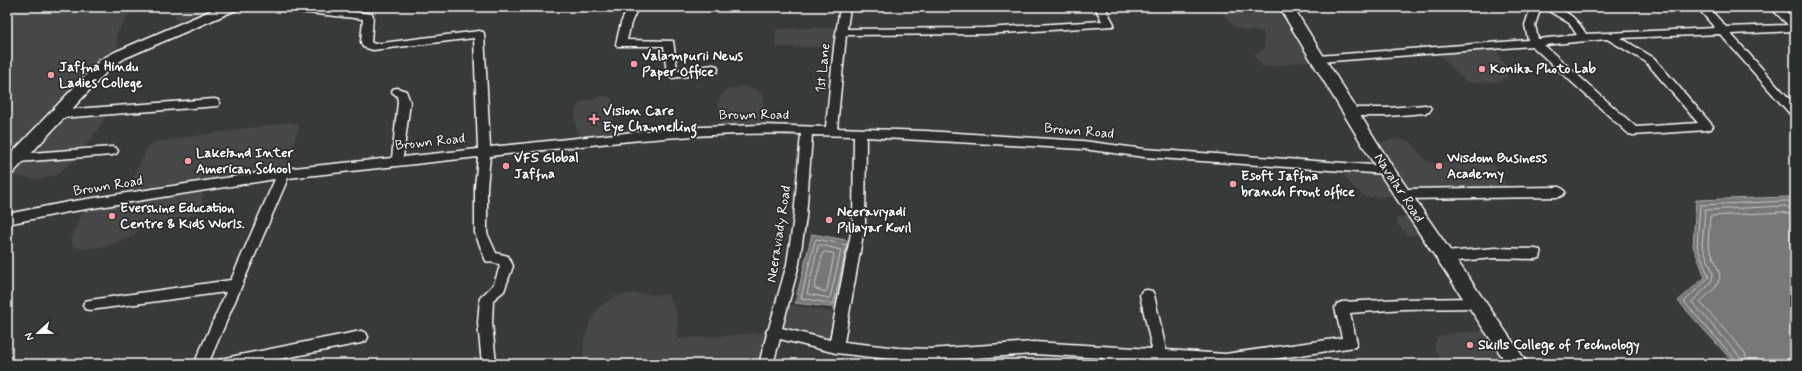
<svg xmlns="http://www.w3.org/2000/svg" width="1802" height="371" viewBox="0 0 1802 371" font-family="Mynerve,sans-serif">
  <rect width="100%" height="100%" fill="#373a3b"/>
  <filter id="ink" filterUnits="userSpaceOnUse"><feTurbulence type="fractalNoise" baseFrequency=".025" numOctaves="2"/><feDisplacementMap in="SourceGraphic" scale="8" xChannelSelector="R" yChannelSelector="G"/><feConvolveMatrix kernelMatrix="1 2 1 2 8 2 1 2 1" color-interpolation-filters="sRGB"/></filter>
  <g filter="url(#ink)">
    <g fill="#444748">
      <polygon points="7,7 134,7 116,35 120,55 61,114 98,112 106,116 97,131 72,162 56,175 40,179 7,176 7,169 27,147 7,147"/>
      <polygon points="186,7 231,7 190,25 176,19 174,16"/>
      <polygon points="1223,7 1286,7 1318,59 1276,66 1262,66 1254,56 1255,54 1265,49 1263,32 1247,31 1233,26 1223,13"/>
      <polygon points="841,27 839,47 776,47 776,29"/>
      <polygon points="1494,47 1509,70 1507,79 1496,82 1469,83 1461,77 1447,63 1437,50"/>
      <polygon points="742,86 756,89 763,95 764,99 762,109 761,129 721,130 718,101 726,90"/>
      <polygon points="603,96 609,97 613,101 614,138 579,141 575,122 575,111 580,102"/>
      <polygon points="290,122 299,125 299,128 284,173 203,186 202,206 197,213 190,216 140,227 133,236 108,246 83,249 74,246 71,239 86,204 126,198 137,169 148,146 155,142"/>
      <polygon points="1398,139 1411,142 1424,159 1431,163 1458,160 1488,160 1500,172 1510,192 1402,194 1384,197 1365,197 1348,182 1340,167 1386,170 1370,144"/>
      <polygon points="1416,214 1430,235 1410,236 1406,234 1397,224 1397,218"/>
      <polygon points="634,293 668,295 677,314 678,339 773,332 782,303 842,314 836,347 773,333 766,364 582,364 584,340 590,321 600,307 615,296"/>
      <polygon points="1496,330 1518,364 1443,364 1435,349 1435,342 1437,338 1443,335 1463,332"/>
    </g>
    <g fill="#767879" stroke="#adaeaf">
      <polygon points="1790,197 1795,202 1795,364 1735,364 1678,301 1705,277 1693,246 1696,200"/>
      <polygon points="812,234 852,241 839,308 795,303"/>
    </g>
    <g fill="none" stroke-linecap="round" stroke-linejoin="round">
      <g stroke="#c8c9c9" stroke-width="1">
        <polygon points="817,239 847,245 834,304 801,298 815,241"/>
        <polygon points="821,245 841,250 830,298 807,294 818,246"/>
        <polygon points="825,252 833,253 834,255 827,290 825,292 814,288 823,253"/>
        <polyline points="1737,364 1736,360 1684,302 1709,277 1697,246 1700,205 1788,201 1795,205"/>
        <path d="M1742,364L1740,357L1692,302C1699,292 1713,287 1713,273L1702,245L1705,210L1785,206L1795,210"/>
        <polyline points="1748,364 1745,353 1700,302 1716,287 1720,278 1719,271 1708,244 1710,216 1783,212 1795,216"/>
      </g>
      <g stroke="#fff" stroke-width="3">
        <g id="street">
          <path d="M276,7H311L372,14L373,16L371,42L374,44L479,31L483,32L484,34L490,147L673,128L761,125L826,127L834,47L840,7H850L847,29L985,28L1102,21L1095,7H1105L1114,24L1113,26L985,34L846,35L837,128L926,131L1083,141L1144,149L1386,166L1390,167L1392,170L1390,173L1386,174L1144,157L1083,149L866,137L865,223L844,342L898,348L929,349L1034,342L1152,349L1140,295L1142,291L1147,290L1152,291L1154,295L1166,350L1225,354L1342,338L1335,308L1337,304L1342,302L1403,299L1476,298L1481,299L1483,303L1481,307L1476,308L1403,309L1350,313L1357,343L1355,347L1239,364H1194L1117,359L1118,364H1104L1103,358L1034,354L929,361L898,360L836,353L780,339L773,364H759L767,334L766,332L769,328L787,264L794,217L801,134C696,131 593,145 490,156L487,187V233L496,253L508,256L513,266L504,291L493,300L492,323L496,364H482L478,323L480,298L494,284L500,266L499,264L486,261L475,233V187L478,157L288,178L208,364H194L226,292L90,310L85,309L83,305L85,301L90,300L231,280L275,179L68,212L7,224V214L68,202L284,169L392,158L398,102L397,96L392,92L393,89L397,88L406,91L410,102L403,157L478,149L474,38L373,50L363,47L361,42L363,19L281,10ZM812,135L854,136L853,223L830,340L782,328L799,264L806,217Z"/>
          <polygon points="628,7 638,7 631,23 627,40 673,41 677,70 713,65 717,66 718,69 717,72 672,78 667,74 664,46 617,46 616,44 621,23"/>
          <path d="M1531,7H1541L1535,25L1538,39L1577,35L1569,23L1542,7C1564,7 1575,16 1586,34L1715,28L1697,7H1708L1726,27L1788,25L1770,7H1781L1795,20V31L1731,34L1795,105V116L1791,115L1720,34L1621,38L1654,58L1713,126L1711,129L1707,130L1633,135L1629,134L1532,46L1318,62L1313,59L1318,56L1528,40L1525,25ZM1607,39L1646,62L1698,123L1636,127L1544,45Z"/>
          <polygon points="214,99 218,100 220,103 218,106 60,118 56,117 54,114 56,111 60,110"/>
          <polygon points="1425,105 1429,106 1431,109 1429,112 1425,113 1388,116 1351,116 1347,115 1345,112 1347,109 1351,108 1388,108"/>
          <polygon points="112,147 116,148 118,151 116,154 112,155 17,162 13,161 11,158 13,155 17,154"/>
          <polygon points="1559,187 1563,189 1565,192 1563,195 1559,197 1402,199 1398,197 1396,194 1398,191 1402,189"/>
          <polygon points="1495,248 1535,249 1540,250 1541,254 1540,258 1535,259 1495,258 1445,262 1440,261 1439,257 1440,253 1445,252"/>
          <polygon points="361,331 366,333 368,337 366,341 361,343 255,364 218,364 220,360 225,358"/>
        </g>
      </g>
      <g stroke="#fff" stroke-width="3">
        <g id="secondary">
          <polygon points="219,7 238,7 236,10 125,58 110,68 13,173 7,175 7,158 100,60 115,52"/>
          <polygon points="1279,7 1293,7 1392,166 1528,364 1507,364 1380,174"/>
        </g>
      </g>
      <use href="#street" fill="#2a2d2e" fill-rule="evenodd"/>
      <use href="#secondary" fill="#2a2d2e" fill-rule="evenodd"/>
    </g>
  </g>
  <g fill="#ff9aa2" stroke="#2a2d2e" stroke-width="1.5">
    <circle cx="634" cy="64" r="4"/>
    <circle cx="1482" cy="69" r="4"/>
    <circle cx="51" cy="75" r="4"/>
    <path d="M592 113h4v4h4v4h-4v4h-4v-4h-4v-4h4z"/>
    <circle cx="188" cy="161" r="4"/>
    <circle cx="506" cy="166" r="4"/>
    <circle cx="1439" cy="166" r="4"/>
    <circle cx="1233" cy="184" r="4"/>
    <circle cx="112" cy="216" r="4"/>
    <circle cx="829" cy="220" r="4"/>
    <circle cx="1470" cy="345" r="4"/>
  </g>
  <g text-anchor="middle" dominant-baseline="central" stroke-width="3.5" stroke-linejoin="round" paint-order="stroke">
    <g font-size="14" font-weight="bold" fill="#fff" stroke="#2a2d2e" text-anchor="start">
      <text x="642" y="56">Valampurii News<tspan x="642" dy="16">Paper Office</tspan></text>
      <text x="59" y="67">Jaffna Hindu<tspan x="59" dy="16">Ladies College</tspan></text>
      <text x="1490" y="69">Konika Photo Lab</text>
      <text x="603" y="111">Vision Care<tspan x="603" dy="16">Eye Channelling</tspan></text>
      <text x="196" y="153">Lakeland Inter<tspan x="196" dy="16">American School</tspan></text>
      <text x="514" y="158">VFS Global<tspan x="514" dy="16">Jaffna</tspan></text>
      <text x="1447" y="158">Wisdom Business<tspan x="1447" dy="16">Academy</tspan></text>
      <text x="1241" y="176">Esoft Jaffna<tspan x="1241" dy="16">branch Front office</tspan></text>
      <text x="120" y="208">Evershine Education<tspan x="120" dy="16">Centre &amp; Kids Worls.</tspan></text>
      <text x="837" y="212">Neeraviyadi<tspan x="837" dy="16">Pillayar Kovil</tspan></text>
      <text x="1478" y="345">Skills College of Technology</text>
    </g>
    <g font-size="14" fill="#fff" stroke="#2a2d2e">
      <text transform="translate(823 68) rotate(-84)">1st Lane</text>
      <text x="754" y="115">Brown Road</text>
      <text transform="translate(1079 131) rotate(5)">Brown Road</text>
      <text transform="translate(430 142) rotate(-6)">Brown Road</text>
      <text transform="translate(108 186) rotate(-9)">Brown Road</text>
      <text transform="translate(1399 188) rotate(57)">Navalar Road</text>
      <text transform="translate(779 234) rotate(-81)">Neeraviady Road</text>
    </g>
  </g>
  <rect width="1802" height="371" fill="none" stroke="#2a2d2e" stroke-width="24"/>
  <rect x="12" y="12" width="1778" height="347" fill="none" stroke="#fff" stroke-width="1.5" filter="url(#ink)"/>
  <g transform="translate(38 333) rotate(248)" stroke="#2a2d2e" stroke-width="3" paint-order="stroke">
  <path d="M0-3L7 15L0 10L-7 15Z" fill="#ffffff"/>
  <text y="-6" font-size="11" font-weight="bold" text-anchor="middle" fill="#ffffff">N</text>
  </g>
</svg>
